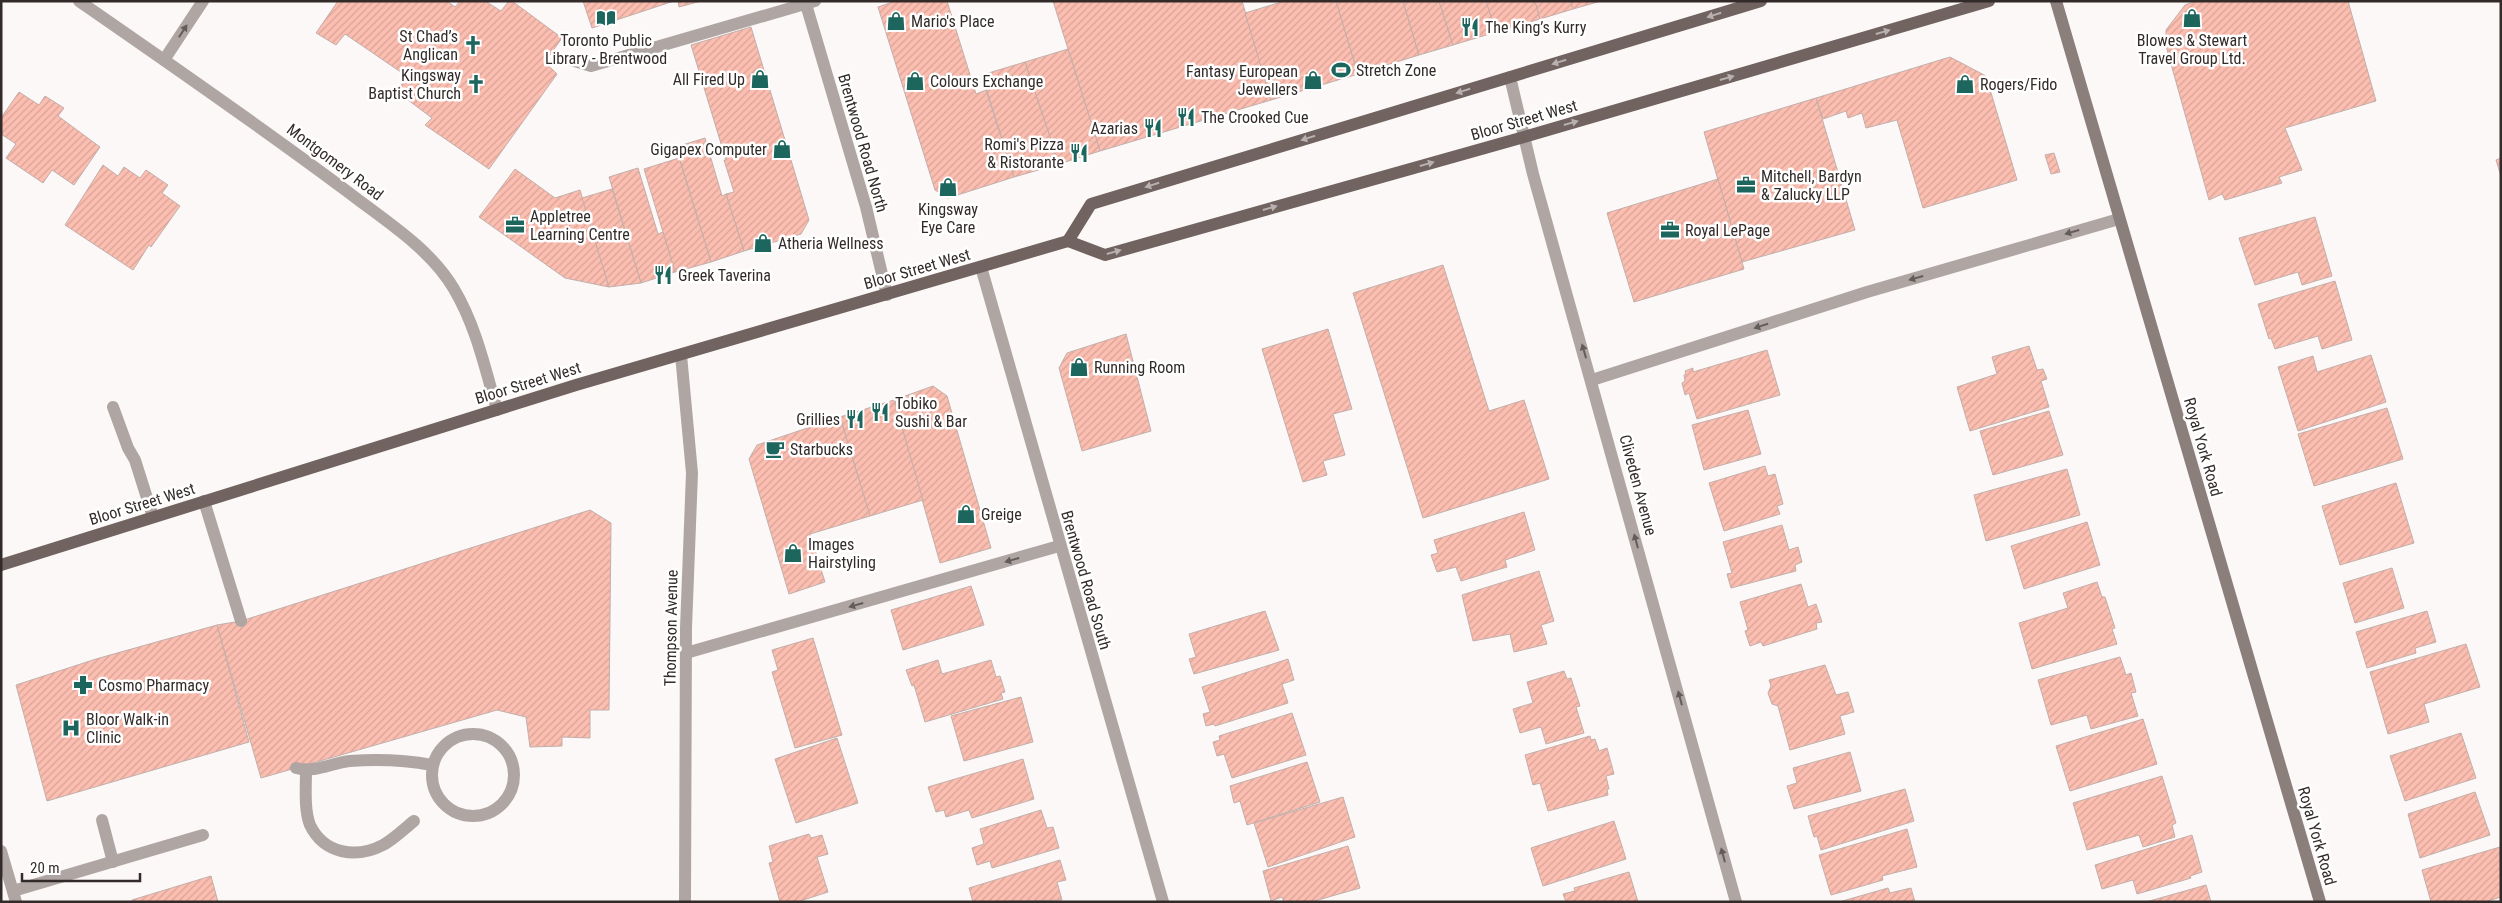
<svg xmlns="http://www.w3.org/2000/svg" width="2502" height="903" viewBox="0 0 2502 903" font-family="'Roboto Condensed',sans-serif">
  <defs>
    <pattern id="building-hatch" width="6" height="6" patternUnits="userSpaceOnUse" patternTransform="scale(1.25)"><rect width="6" height="6" fill="#fbbeb0"/><path d="M-1 1l2-2M0 6l6-6M5 7l2-2" fill="none" stroke="#d8a397"/></pattern>
  </defs>
  <rect width="100%" height="100%" fill="#fcf8f7"/>
  <g fill="url(#building-hatch)" stroke="#c2afab">
    <polygon points="338,1 447,1 455,7 460,1 485,1 501,11 509,1 512,1 562,38 545,62 557,74 489,169 425,125 432,118 396,91 408,77 345,34 336,45 316,33"/>
    <polygon points="583,1 674,1 592,28"/>
    <polygon points="678,1 701,1 679,7"/>
    <polygon points="896,1 947,1 976,94 986,90 1014,177 948,198 935,190 878,7"/>
    <polygon points="1053,1 1242,1 1271,100 1100,151"/>
    <polygon points="1285,1 1336,1 1358,74 1271,100 1245,13"/>
    <polygon points="1336,1 1403,1 1419,55 1358,74"/>
    <polygon points="1403,1 1439,1 1453,45 1419,55"/>
    <polygon points="1439,1 1486,1 1496,32 1453,45"/>
    <polygon points="1486,1 1535,1 1540,19 1496,32"/>
    <polygon points="1535,1 1571,1 1573,9 1540,19"/>
    <polygon points="1571,1 1601,1 1573,9"/>
    <polygon points="2196,1 2348,1 2376,101 2285,128 2302,170 2279,177 2282,183 2225,200 2222,194 2209,200 2166,46 2166,30 2185,5"/>
    <polygon points="751,27 809,220 801,234 744,251 726,194 734,192 724,160 726,160 691,45"/>
    <polygon points="1068,49 1100,151 1059,164 1025,62"/>
    <polygon points="1950,57 1986,76 2017,180 1923,208 1897,120 1866,128 1862,113 1848,118 1846,111 1823,119 1816,98"/>
    <polygon points="1025,62 1059,164 1014,177 982,75"/>
    <polygon points="19,92 39,105 45,96 64,108 58,116 100,147 74,185 52,170 43,183 6,158 16,144 1,134 1,118"/>
    <polygon points="1816,98 1855,230 1742,262 1704,132"/>
    <polygon points="705,138 722,196 726,194 744,251 711,262 676,147"/>
    <polygon points="2054,153 2060,172 2051,174 2045,155"/>
    <polygon points="679,158 711,262 675,272 644,169"/>
    <polygon points="2501,158 2501,176 2496,160"/>
    <polygon points="103,165 118,176 124,167 140,178 146,170 168,185 162,193 180,206 151,247 149,245 133,270 65,225"/>
    <polygon points="638,168 658,234 663,232 675,272 641,283 609,177"/>
    <polygon points="515,169 555,198 580,190 609,287 565,278 479,217"/>
    <polygon points="1718,179 1744,269 1634,302 1607,213"/>
    <polygon points="612,189 641,283 609,287 582,198"/>
    <polygon points="2315,217 2332,276 2302,285 2298,272 2255,285 2239,238"/>
    <polygon points="1443,265 1489,411 1524,400 1549,479 1423,518 1353,293"/>
    <polygon points="2335,281 2352,340 2322,349 2318,336 2275,349 2271,338 2269,339 2258,304"/>
    <polygon points="1328,329 1352,409 1333,414 1345,455 1323,461 1327,475 1303,482 1262,349"/>
    <polygon points="1126,334 1151,431 1082,451 1059,368 1067,353"/>
    <polygon points="2029,346 2037,370 2043,369 2047,379 2041,381 2049,407 1970,431 1957,387 1997,374 1992,357"/>
    <polygon points="1767,350 1780,395 1697,419 1689,393 1685,395 1682,383 1685,381 1684,375 1686,374 1685,371 1693,368 1693,372"/>
    <polygon points="2371,355 2386,402 2298,431 2278,367 2313,356 2317,372"/>
    <polygon points="933,386 947,396 991,548 940,563 894,400"/>
    <polygon points="894,400 923,500 870,516 840,417"/>
    <polygon points="2387,408 2403,459 2314,486 2298,434"/>
    <polygon points="1748,410 1761,454 1704,470 1692,425"/>
    <polygon points="2049,411 2063,455 1993,475 1980,431"/>
    <polygon points="840,417 870,516 810,534 825,582 789,594 749,459 757,445"/>
    <polygon points="1765,466 1768,476 1775,474 1783,504 1777,506 1780,514 1724,531 1709,483"/>
    <polygon points="2067,469 2080,515 1986,541 1974,495"/>
    <polygon points="2396,483 2414,543 2340,565 2322,506"/>
    <polygon points="590,510 611,523 609,710 590,710 590,738 562,737 562,746 530,747 526,717 497,710 261,778 217,625 241,621"/>
    <polygon points="1524,512 1535,550 1505,560 1507,567 1461,581 1456,567 1437,572 1431,555 1438,553 1434,540"/>
    <polygon points="2087,522 2100,565 2024,589 2011,546"/>
    <polygon points="1782,525 1789,550 1798,547 1802,562 1795,565 1796,571 1731,588 1727,574 1732,573 1723,542"/>
    <polygon points="2392,568 2404,608 2355,623 2343,583"/>
    <polygon points="1539,571 1554,621 1541,625 1547,644 1514,652 1510,634 1473,641 1462,595"/>
    <polygon points="2097,582 2102,597 2105,597 2115,628 2112,629 2117,644 2032,669 2019,623 2068,608 2063,593"/>
    <polygon points="1801,584 1808,607 1816,604 1822,622 1816,623 1817,629 1763,646 1761,642 1750,646 1745,631 1748,630 1740,602"/>
    <polygon points="971,586 984,625 903,650 891,610"/>
    <polygon points="1265,611 1279,650 1194,674 1189,659 1196,657 1189,634"/>
    <polygon points="2427,611 2436,642 2415,648 2416,653 2367,668 2356,632"/>
    <polygon points="217,625 249,742 47,801 16,685 96,659"/>
    <polygon points="813,638 842,735 795,748 772,672 778,670 772,650"/>
    <polygon points="2466,644 2480,687 2424,704 2429,722 2388,734 2370,672"/>
    <polygon points="2120,657 2126,675 2131,673 2136,692 2131,693 2138,716 2091,729 2087,715 2051,725 2038,680"/>
    <polygon points="1288,659 1294,680 1282,684 1288,703 1215,726 1214,724 1206,726 1203,714 1210,712 1202,687"/>
    <polygon points="938,660 942,674 991,660 996,677 1000,676 1005,692 1001,693 1003,699 925,722 914,685 912,686 906,670"/>
    <polygon points="1825,665 1836,695 1848,692 1854,712 1840,716 1845,734 1790,750 1778,706 1772,704 1768,693 1771,686 1769,680"/>
    <polygon points="1564,671 1567,679 1571,678 1580,706 1576,707 1584,733 1546,744 1541,727 1520,733 1513,709 1533,703 1527,682"/>
    <polygon points="1021,697 1033,742 964,761 951,716"/>
    <polygon points="1292,713 1306,755 1232,778 1224,754 1217,756 1213,742 1220,740 1219,736"/>
    <polygon points="2143,719 2157,764 2070,791 2056,746"/>
    <polygon points="2461,733 2476,778 2405,801 2390,756"/>
    <polygon points="1590,736 1591,740 1595,739 1599,751 1607,748 1614,774 1606,776 1609,789 1607,789 1608,795 1548,811 1540,783 1533,785 1525,755"/>
    <polygon points="837,738 858,803 796,823 775,759"/>
    <polygon points="1850,752 1861,791 1794,809 1787,786 1797,783 1793,768"/>
    <polygon points="1023,759 1034,799 972,818 969,810 946,817 944,810 936,812 928,787"/>
    <polygon points="1307,762 1320,802 1247,825 1240,801 1234,803 1230,786"/>
    <polygon points="2162,776 2176,823 2172,825 2175,837 2143,847 2139,835 2087,850 2073,803"/>
    <polygon points="1905,789 1914,821 1821,850 1817,836 1814,837 1808,816"/>
    <polygon points="2475,792 2490,835 2420,858 2408,814"/>
    <polygon points="1343,797 1355,837 1268,867 1254,823"/>
    <polygon points="1041,810 1047,828 1053,827 1059,848 992,868 990,861 977,865 972,848 984,844 980,829"/>
    <polygon points="1614,821 1626,859 1543,886 1531,848"/>
    <polygon points="1907,829 1917,867 1882,876 1883,880 1831,895 1819,855"/>
    <polygon points="809,834 811,838 822,835 828,854 817,857 828,892 797,902 780,902 769,863 773,862 769,846"/>
    <polygon points="2192,835 2202,872 2190,876 2191,878 2137,894 2133,880 2102,889 2095,865"/>
    <polygon points="1348,846 1360,888 1311,902 1284,902 1282,897 1271,901 1263,871"/>
    <polygon points="2500,847 2501,897 2485,902 2431,902 2422,870"/>
    <polygon points="1060,860 1066,880 1057,882 1062,900 973,902 969,888"/>
    <polygon points="1629,872 1638,902 1566,902 1563,894 1575,891 1574,888"/>
    <polygon points="211,876 218,902 133,902 132,900"/>
    <polygon points="2206,885 2211,902 2146,902"/>
    <polygon points="1888,888 1890,893 1911,888 1915,902 1839,902"/>
  </g>
  <g fill="none" stroke-linecap="round" stroke-linejoin="round">
    <g stroke="#afa6a4" stroke-width="12">
      <polyline points="568,59 591,66 815,1"/>
      <polyline points="1592,380 1867,292 2119,219"/>
      <polyline points="113,407 128,448 135,460 153,517"/>
      <polyline points="204,501 241,621"/>
      <polyline points="686,653 1059,546"/>
      <circle cx="473" cy="775" r="41"/>
      <path d="M296,768C315,773 331,763 350,761C378,759 405,760 432,765"/>
      <path d="M306,770C306,787 304,810 310,825C324,854 356,859 383,845C394,839 404,829 414,821"/>
      <polyline points="102,820 113,862"/>
      <polyline points="13,891 203,835"/>
    </g>
    <g stroke="#afa6a4" stroke-width="12">
      <path d="M79,1C170,64 260,126 348,192C384,220 430,248 454,289C476,326 485,368 497,410"/>
      <polyline points="805,1 866,207 887,295"/>
      <polyline points="164,60 203,1"/>
      <polyline points="1510,77 1533,174 1736,902"/>
      <polyline points="981,267 1163,902"/>
      <polyline points="681,355 692,473 686,628 685,902"/>
      <polyline points="1,851 16,902"/>
    </g>
    <polyline stroke="#8b7f7c" stroke-width="12" points="2056,1 2320,902"/>
    <g stroke="#71635f" stroke-width="12">
      <polyline points="1068,241 1091,204 1761,1"/>
      <polyline points="1,565 576,385 1068,241 1105,255 1524,137 1989,1"/>
    </g>
  </g>
  <defs><path id="oneway-solid" d="M-6-.8H1V-3.2L6.5 0L1 3.2V.8H-6Z" transform="scale(1.25)"/></defs>
  <g fill="#b8b1af">
    <use href="#oneway-solid" transform="translate(1714 15) rotate(163)"/>
    <use href="#oneway-solid" transform="translate(1883 32) rotate(-16)"/>
    <use href="#oneway-solid" transform="translate(1559 62) rotate(163)"/>
    <use href="#oneway-solid" transform="translate(1727 78) rotate(-16)"/>
    <use href="#oneway-solid" transform="translate(1463 91) rotate(163)"/>
    <use href="#oneway-solid" transform="translate(1571 123) rotate(-16)"/>
    <use href="#oneway-solid" transform="translate(1308 138) rotate(163)"/>
    <use href="#oneway-solid" transform="translate(1427 164) rotate(-16)"/>
    <use href="#oneway-solid" transform="translate(1152 185) rotate(163)"/>
    <use href="#oneway-solid" transform="translate(1270 208) rotate(-16)"/>
    <use href="#oneway-solid" transform="translate(1114 252) rotate(-16)"/>
  </g>
  <g fill="#645c5a">
    <use href="#oneway-solid" transform="translate(183 31) rotate(-57)"/>
    <use href="#oneway-solid" transform="translate(2072 232) rotate(164)"/>
    <use href="#oneway-solid" transform="translate(1916 278) rotate(164)"/>
    <use href="#oneway-solid" transform="translate(1761 326) rotate(162)"/>
    <use href="#oneway-solid" transform="translate(1584 351) rotate(-106)"/>
    <use href="#oneway-solid" transform="translate(1636 541) rotate(-105)"/>
    <use href="#oneway-solid" transform="translate(1012 560) rotate(164)"/>
    <use href="#oneway-solid" transform="translate(856 605) rotate(164)"/>
    <use href="#oneway-solid" transform="translate(1680 698) rotate(-105)"/>
    <use href="#oneway-solid" transform="translate(1723 855) rotate(-105)"/>
  </g>
  <defs>
    <g id="library-bare" transform="scale(1.5)"><path d="M-6-4Q-3-5.5-.7-3.5V5Q-3 3-6 4ZM6-4Q3-5.5 .7-3.5V5Q3 3 6 4Z" fill="#1d665e" stroke="#fff" stroke-width="2.5" paint-order="stroke"/></g>
    <g id="shop-bare" transform="scale(1.5)"><path d="M-5-2.5h2.3a2.7 3.5 0 0 1 5.4 0H5L5.5 6h-11ZM-1.5-2.5h3a1.5 2.3 0 0 0-3 0Z" fill="#1d665e" stroke="#fff" stroke-width="2.5" paint-order="stroke"/></g>
    <g id="restaurant-bare" transform="scale(1.5)"><path d="M-5-6h1v4h1v-4h1v4h1v-4h1v5L-1.5 .5V6h-2V.5L-5-1ZM5-6V6H3V1.5H1.5Q1.5-4 5-6Z" fill="#1d665e" stroke="#fff" stroke-width="2.5" paint-order="stroke"/></g>
    <g id="church-bare" transform="scale(1.5)"><path d="M-1.2-6h2.4v3.5h3.3v2.4h-3.3V6h-2.4V-.1h-3.3v-2.4h3.3Z" fill="#1d665e" stroke="#fff" stroke-width="2.5" paint-order="stroke"/></g>
    <g id="stadium-bare" transform="scale(1.5)"><path d="M0-5a6.5 5 0 1 0 0 10a6.5 5 0 1 0 0-10ZM-3.5-1.8h7v3.6h-7Z" fill="#1d665e" stroke="#fff" stroke-width="2.5" paint-order="stroke"/></g>
    <g id="office-bare" transform="scale(1.5)"><path d="M-6-3h4V-5.5h4V-3h4V5H-6ZM-1-4.5V-3h2v-1.5ZM-6 0V1H6V0Z" fill="#1d665e" stroke="#fff" stroke-width="2.5" paint-order="stroke"/></g>
    <g id="cafe-bare" transform="scale(1.5)"><path d="M-5.5-4.5H6V0H3Q3 3.5 0 3.5H-2.5Q-5.5 3.5-5.5 0ZM3-3.2v2h1.7v-2ZM-6 4.5H4V6H-6Z" fill="#1d665e" stroke="#fff" stroke-width="2.5" paint-order="stroke"/></g>
    <g id="pharmacy-bare" transform="scale(1.5)"><path d="M-2-6h4v4h4v4h-4v4h-4v-4h-4v-4h4Z" fill="#1d665e" stroke="#fff" stroke-width="2.5" paint-order="stroke"/></g>
    <g id="hospital-bare" transform="scale(1.5)"><path d="M-5-5h3v3.5h4V-5h3V5h-3V1.5h-4V5h-3Z" fill="#1d665e" stroke="#fff" stroke-width="2.5" paint-order="stroke"/></g>
  </defs>
  <g fill-rule="evenodd">
    <use href="#library-bare" x="606" y="18"/>
    <use href="#shop-bare" x="2192" y="18"/>
    <use href="#shop-bare" x="896" y="21"/>
    <use href="#restaurant-bare" x="1470" y="27"/>
    <use href="#church-bare" x="473" y="45"/>
    <use href="#stadium-bare" x="1341" y="70"/>
    <use href="#shop-bare" x="760" y="79"/>
    <use href="#shop-bare" x="1313" y="80"/>
    <use href="#shop-bare" x="915" y="81"/>
    <use href="#church-bare" x="476" y="84"/>
    <use href="#shop-bare" x="1965" y="84"/>
    <use href="#restaurant-bare" x="1186" y="117"/>
    <use href="#restaurant-bare" x="1153" y="128"/>
    <use href="#shop-bare" x="782" y="149"/>
    <use href="#restaurant-bare" x="1079" y="153"/>
    <use href="#office-bare" x="1746" y="185"/>
    <use href="#shop-bare" x="948" y="187"/>
    <use href="#office-bare" x="515" y="225"/>
    <use href="#office-bare" x="1670" y="230"/>
    <use href="#shop-bare" x="763" y="243"/>
    <use href="#restaurant-bare" x="663" y="275"/>
    <use href="#shop-bare" x="1079" y="367"/>
    <use href="#restaurant-bare" x="880" y="412"/>
    <use href="#restaurant-bare" x="855" y="419"/>
    <use href="#cafe-bare" x="775" y="449"/>
    <use href="#shop-bare" x="966" y="514"/>
    <use href="#shop-bare" x="793" y="553"/>
    <use href="#pharmacy-bare" x="83" y="685"/>
    <use href="#hospital-bare" x="71" y="728"/>
  </g>
  <g text-anchor="middle" dominant-baseline="central" stroke-width="5" stroke-linejoin="round" paint-order="stroke">
    <g font-size="16" fill="#322b29" stroke="#fff" text-anchor="start">
      <text x="911" y="21">Mario's Place</text>
      <text x="1485" y="27">The King’s Kurry</text>
      <text x="458" y="36" text-anchor="end">St Chad’s<tspan x="458" dy="18">Anglican</tspan></text>
      <text x="606" y="40" text-anchor="middle">Toronto Public<tspan x="606" dy="18">Library - Brentwood</tspan></text>
      <text x="2192" y="40" text-anchor="middle">Blowes &amp; Stewart<tspan x="2192" dy="18">Travel Group Ltd.</tspan></text>
      <text x="1356" y="70">Stretch Zone</text>
      <text x="1298" y="71" text-anchor="end">Fantasy European<tspan x="1298" dy="18">Jewellers</tspan></text>
      <text x="461" y="75" text-anchor="end">Kingsway<tspan x="461" dy="18">Baptist Church</tspan></text>
      <text x="745" y="79" text-anchor="end">All Fired Up</text>
      <text x="930" y="81">Colours Exchange</text>
      <text x="1980" y="84">Rogers/Fido</text>
      <text x="1201" y="117">The Crooked Cue</text>
      <text x="1138" y="128" text-anchor="end">Azarias</text>
      <text x="1064" y="144" text-anchor="end">Romi's Pizza<tspan x="1064" dy="18">&amp; Ristorante</tspan></text>
      <text x="767" y="149" text-anchor="end">Gigapex Computer</text>
      <text x="1761" y="176">Mitchell, Bardyn<tspan x="1761" dy="18">&amp; Zalucky LLP</tspan></text>
      <text x="948" y="209" text-anchor="middle">Kingsway<tspan x="948" dy="18">Eye Care</tspan></text>
      <text x="530" y="216">Appletree<tspan x="530" dy="18">Learning Centre</tspan></text>
      <text x="1685" y="230">Royal LePage</text>
      <text x="778" y="243">Atheria Wellness</text>
      <text x="678" y="275">Greek Taverina</text>
      <text x="1094" y="367">Running Room</text>
      <text x="895" y="403">Tobiko<tspan x="895" dy="18">Sushi &amp; Bar</tspan></text>
      <text x="840" y="419" text-anchor="end">Grillies</text>
      <text x="790" y="449">Starbucks</text>
      <text x="981" y="514">Greige</text>
      <text x="808" y="544">Images<tspan x="808" dy="18">Hairstyling</tspan></text>
      <text x="98" y="685">Cosmo Pharmacy</text>
      <text x="86" y="719">Bloor Walk-in<tspan x="86" dy="18">Clinic</tspan></text>
    </g>
    <g font-size="16" fill="#322b29" stroke="#fff">
      <text transform="translate(1524 120) rotate(-16)">Bloor Street West</text>
      <text transform="translate(863 143) rotate(74)">Brentwood Road North</text>
      <text transform="translate(335 162) rotate(37)">Montgomery Road</text>
      <text transform="translate(917 269) rotate(-16)">Bloor Street West</text>
      <text transform="translate(528 383) rotate(-17)">Bloor Street West</text>
      <text transform="translate(2203 447) rotate(74)">Royal York Road</text>
      <text transform="translate(1638 485) rotate(75)">Cliveden Avenue</text>
      <text transform="translate(142 504) rotate(-17)">Bloor Street West</text>
      <text transform="translate(1086 580) rotate(74)">Brentwood Road South</text>
      <text transform="translate(671 628) rotate(-89)">Thompson Avenue</text>
      <text transform="translate(2317 836) rotate(74)">Royal York Road</text>
    </g>
  </g>
  <rect width="2502" height="903" fill="none" stroke="#322b29" stroke-width="5"/>
  <path d="M22 873v8h118v-8" fill="none" stroke="#322b29" stroke-width="2.5"/>
  <text x="30" y="873" font-size="15" fill="#322b29" stroke="#ffffff" stroke-width="4" paint-order="stroke">20 m</text>
</svg>
